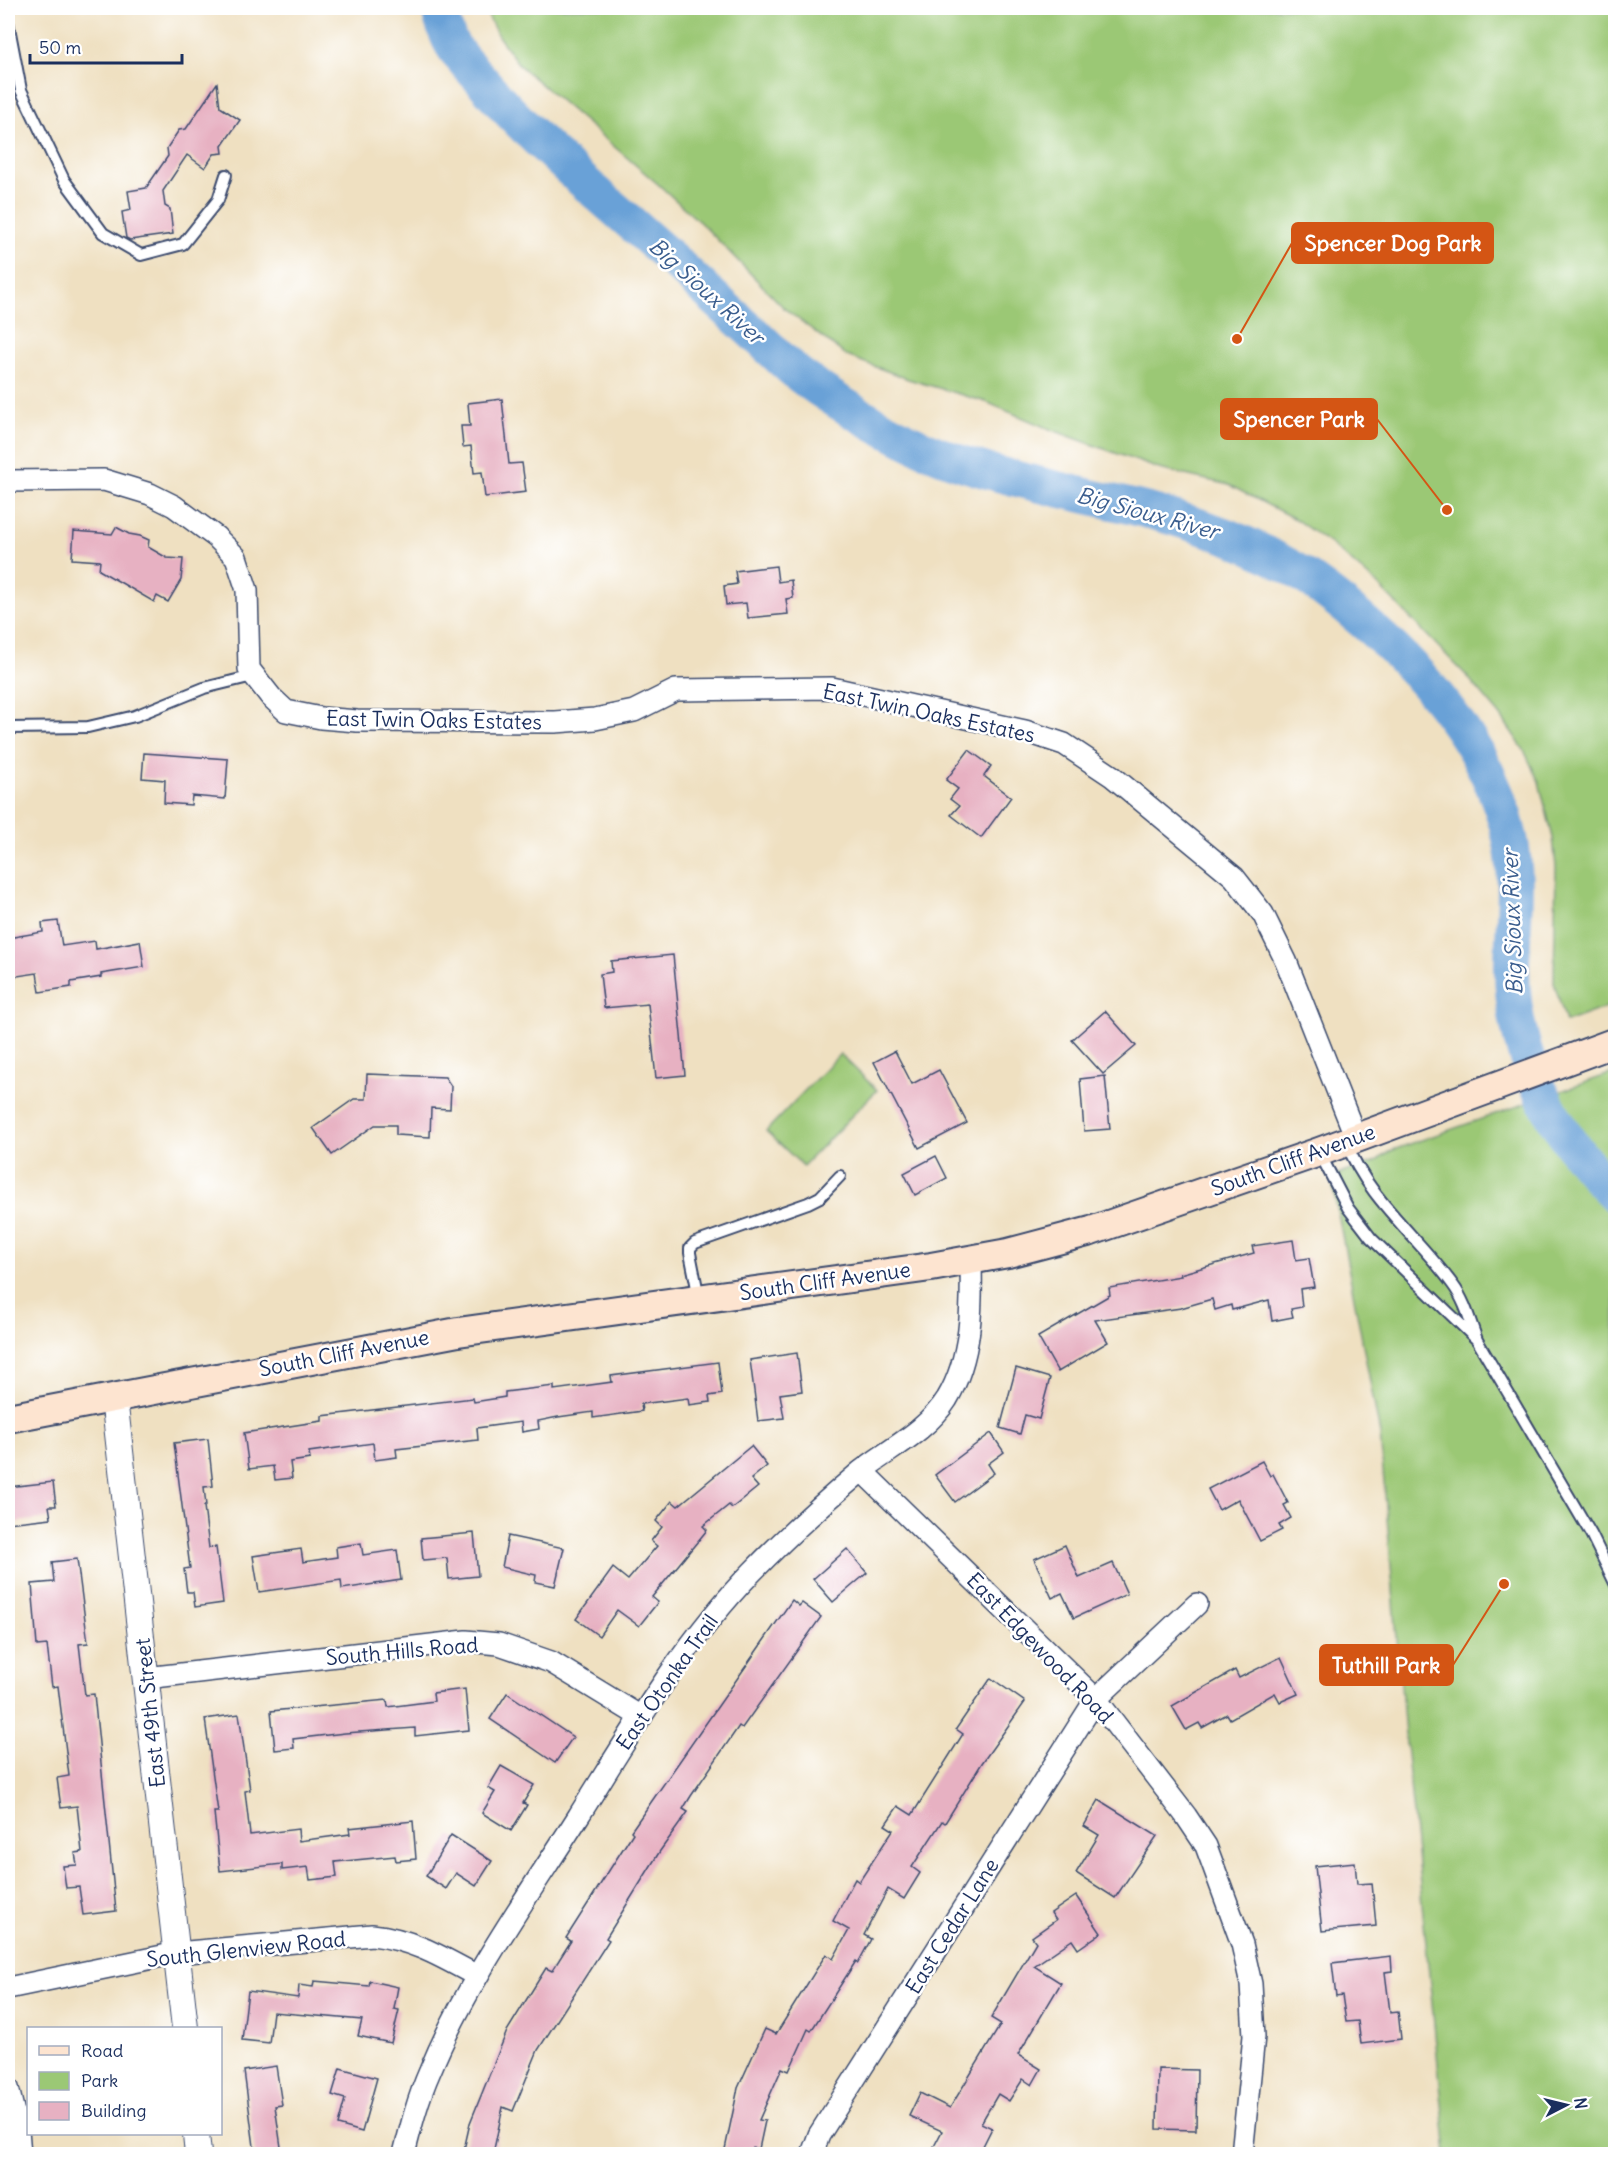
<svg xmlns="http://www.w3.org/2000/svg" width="1623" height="2162" viewBox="0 0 1623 2162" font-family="Delius,sans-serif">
  <rect width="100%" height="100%" fill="#fff"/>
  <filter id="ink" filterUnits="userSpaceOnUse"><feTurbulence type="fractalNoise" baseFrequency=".0167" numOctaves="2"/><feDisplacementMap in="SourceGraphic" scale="12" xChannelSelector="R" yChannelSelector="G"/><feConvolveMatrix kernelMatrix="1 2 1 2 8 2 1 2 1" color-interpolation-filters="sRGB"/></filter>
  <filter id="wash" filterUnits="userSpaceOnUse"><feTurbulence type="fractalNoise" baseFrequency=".008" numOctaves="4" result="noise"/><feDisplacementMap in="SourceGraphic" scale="24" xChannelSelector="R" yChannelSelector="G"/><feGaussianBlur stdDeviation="1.35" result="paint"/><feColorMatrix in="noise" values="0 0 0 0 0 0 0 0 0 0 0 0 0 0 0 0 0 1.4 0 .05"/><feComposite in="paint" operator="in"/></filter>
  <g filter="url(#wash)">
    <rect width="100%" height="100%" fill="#efe0c1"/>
    <g fill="#9bc875" stroke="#5b7c6a" stroke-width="1.5">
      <polygon points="484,8 1615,8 1615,1004 1566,1022 1554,983 1556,867 1553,838 1539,782 1524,750 1500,715 1466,675 1375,582 1332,545 1295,519 1229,485 1159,469 1047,428 986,402 908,379 847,356 785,309 706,228 659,185 520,66 498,36"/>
      <polygon points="840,1054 877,1090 803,1166 766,1131"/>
      <polygon points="1615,1072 1615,2154 1447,2154 1405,1734 1380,1434 1331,1177 1376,1161 1393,1150"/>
    </g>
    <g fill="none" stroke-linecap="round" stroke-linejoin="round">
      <path stroke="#69a1d7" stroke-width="36" d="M438,8C442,19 445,31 450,41C458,57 473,70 484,83C540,149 611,204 675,262C704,289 733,315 762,341C775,353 788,367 802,377C844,408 912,447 961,463C1085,504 1217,508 1324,590C1406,652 1487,735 1510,838C1519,879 1513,922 1512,964C1511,1054 1553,1134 1616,1196"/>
    </g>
    <g id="blocks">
      <g fill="#e7b1c2">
        <polygon points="217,83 220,107 240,120 222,146 223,153 214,154 205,168 187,155 163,191 165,206 170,209 173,234 130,240 126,238 122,212 131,210 128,191 146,188 168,156 167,148 179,130 186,129"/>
        <polygon points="502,399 509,464 522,463 526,492 485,497 482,472 474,473 471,446 463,447 461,426 470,426 468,403"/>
        <polygon points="116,527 129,534 140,536 149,540 148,547 167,558 183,559 181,580 168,602 157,596 154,602 99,570 100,561 72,559 74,531 112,534"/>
        <polygon points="776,566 778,582 791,580 793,598 786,599 788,614 748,618 746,603 726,605 724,586 737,584 735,571"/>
        <polygon points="969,750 991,766 984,776 1011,797 981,838 951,815 959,806 950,799 958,789 946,780"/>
        <polygon points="144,753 228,759 225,799 192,796 191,805 164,803 165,780 142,778"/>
        <polygon points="58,921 62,946 95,941 96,949 140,941 144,967 101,974 101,977 71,982 71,987 40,992 37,973 11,977 10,967 8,968 8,938 43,932 42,923"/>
        <polygon points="673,955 685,1075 656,1078 648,1004 604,1008 600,974 612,972 611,961"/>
        <polygon points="1105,1011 1136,1046 1103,1074 1072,1040"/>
        <polygon points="895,1051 912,1084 939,1070 967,1123 919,1148 874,1062"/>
        <polygon points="367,1074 445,1077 451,1086 450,1109 431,1108 430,1137 396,1135 396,1125 375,1125 332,1155 313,1128 354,1099 366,1099"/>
        <polygon points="1105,1076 1110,1129 1084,1131 1080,1079"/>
        <polygon points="936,1156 947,1178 915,1195 904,1173"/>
        <polygon points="1293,1240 1296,1260 1309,1258 1314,1287 1300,1289 1302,1307 1291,1309 1293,1317 1272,1321 1269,1300 1232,1310 1231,1305 1215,1310 1212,1299 1181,1308 1095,1320 1108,1342 1058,1372 1038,1337 1110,1295 1109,1288 1181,1276 1180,1274 1254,1253 1252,1246"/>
        <polygon points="797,1353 802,1391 780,1394 784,1418 758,1421 750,1360"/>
        <polygon points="718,1362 722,1394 709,1396 710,1402 689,1405 688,1398 641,1404 642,1411 593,1418 593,1412 558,1417 538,1421 539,1429 522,1432 521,1422 477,1428 478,1440 396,1449 397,1457 375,1460 373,1443 309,1452 310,1459 290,1462 292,1478 275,1480 273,1466 249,1469 244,1433 322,1421 322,1416 473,1398 474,1402 505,1397 505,1392 554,1386 554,1390 612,1382 611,1376"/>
        <polygon points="1016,1368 1050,1378 1039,1419 1025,1415 1020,1434 1000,1428"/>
        <polygon points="991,1433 1004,1452 988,1464 994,1473 955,1502 935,1475"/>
        <polygon points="208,1439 213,1486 204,1487 206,1506 204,1506 209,1548 216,1547 223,1603 195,1607 193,1592 187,1592 184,1569 190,1568 174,1443"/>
        <polygon points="751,1446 767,1466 751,1479 758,1487 732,1508 729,1505 703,1526 707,1530 652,1597 658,1602 639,1626 617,1610 599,1636 576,1619 613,1568 628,1580 657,1546 651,1541 662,1527 656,1521 672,1501 678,1506"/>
        <polygon points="1262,1461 1270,1476 1273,1474 1288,1503 1284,1505 1291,1518 1279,1525 1282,1530 1260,1541 1238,1499 1219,1510 1208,1489"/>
        <polygon points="53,1482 56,1506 49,1506 51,1518 8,1523 8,1487"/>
        <polygon points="474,1533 478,1576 449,1579 447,1558 423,1560 421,1538"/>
        <polygon points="508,1536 564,1548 555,1586 535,1582 536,1575 502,1567"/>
        <polygon points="361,1543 363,1555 397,1550 401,1580 342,1589 341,1580 259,1592 253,1556 301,1549 303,1562 337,1557 336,1547"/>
        <polygon points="1065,1545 1079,1578 1113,1563 1127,1594 1074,1618 1062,1593 1052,1598 1034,1559"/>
        <polygon points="847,1549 867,1573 833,1602 813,1579"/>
        <polygon points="77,1559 88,1643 79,1644 85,1695 94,1694 116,1911 83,1915 79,1887 66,1888 63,1866 77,1865 75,1853 82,1852 77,1806 61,1808 57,1778 69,1776 58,1686 52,1687 47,1645 37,1646 32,1584 54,1582 52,1562"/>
        <polygon points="792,1600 799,1606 802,1603 821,1617 742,1728 739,1726 691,1796 683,1809 688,1812 660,1851 606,1938 609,1940 538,2050 513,2111 503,2107 493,2154 463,2154 470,2123 507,2031 546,1968 552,1971 571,1941 566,1938 633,1833 631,1831"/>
        <polygon points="1281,1657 1298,1694 1280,1702 1275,1693 1230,1719 1227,1714 1202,1728 1199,1723 1186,1730 1172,1706 1235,1670 1239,1678"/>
        <polygon points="991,1678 1025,1702 982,1763 945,1823 942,1821 912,1867 920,1873 904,1899 888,1889 864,1935 871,1939 858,1963 856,1961 811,2031 808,2029 789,2071 782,2068 759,2120 765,2121 759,2149 753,2148 752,2154 724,2154 738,2088 765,2029 776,2034 826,1954 833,1959 849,1930 833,1921 855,1879 859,1882 893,1830 885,1825 898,1806 912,1815 963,1734 956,1729"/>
        <polygon points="465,1689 469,1730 415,1736 415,1728 345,1733 293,1739 294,1748 275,1750 271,1711 387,1700 388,1707 434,1701 433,1693"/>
        <polygon points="507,1693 573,1737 555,1763 490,1719"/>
        <polygon points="239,1714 250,1790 245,1791 250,1835 298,1829 299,1841 350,1834 349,1828 413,1821 416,1859 396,1861 395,1856 335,1862 337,1877 310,1880 308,1867 282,1870 282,1864 220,1871 214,1812 218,1812 205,1719"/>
        <polygon points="501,1766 534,1785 523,1803 527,1805 511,1831 482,1813 495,1792 488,1788"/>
        <polygon points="1099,1800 1157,1836 1115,1898 1076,1873 1099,1835 1084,1826"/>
        <polygon points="451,1835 492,1861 476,1886 456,1873 446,1889 426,1876"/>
        <polygon points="1355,1862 1357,1884 1372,1883 1376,1926 1322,1931 1315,1866"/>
        <polygon points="1076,1896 1101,1933 1078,1949 1072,1940 1034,1966 1061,1983 1018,2055 1041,2069 1032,2085 1023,2079 1009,2101 998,2094 981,2123 992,2128 979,2154 930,2154 942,2131 909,2116 920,2093 950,2108 1001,2024 991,2018 1036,1942 1032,1937 1056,1920 1051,1913"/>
        <polygon points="1391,1956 1392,1971 1385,1972 1390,2012 1398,2011 1401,2039 1361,2044 1358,2021 1346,2022 1342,1995 1336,1996 1332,1963"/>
        <polygon points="314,1981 369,1986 370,1981 398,1987 394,2009 399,2010 391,2043 358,2036 362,2020 273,2012 269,2043 242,2040 248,1991 298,1998 299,1985 313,1987"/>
        <polygon points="276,2066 282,2105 275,2106 282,2154 255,2154 244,2071"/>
        <polygon points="340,2068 377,2078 362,2132 338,2125 345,2099 332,2095"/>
        <polygon points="1158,2069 1197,2070 1196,2130 1157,2129"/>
      </g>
    </g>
  </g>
  <g filter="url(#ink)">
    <use href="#blocks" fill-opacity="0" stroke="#3b4a6d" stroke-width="1.5"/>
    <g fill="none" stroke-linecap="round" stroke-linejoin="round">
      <g stroke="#3b4a6d" stroke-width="14">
        <g id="service">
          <polyline points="8,22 21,90 64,180 103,233 141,255 183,244 218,200 226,175"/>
          <polyline points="8,728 88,727 135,716 204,688 253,676"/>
          <path d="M1346,1142C1367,1198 1418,1237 1453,1285C1465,1301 1470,1321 1477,1340L1591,1534L1616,1585"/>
          <polyline points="1320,1154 1348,1208 1371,1238 1476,1339"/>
          <polyline points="699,1298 690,1253 690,1248 695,1243 808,1203 820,1197 840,1176"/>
        </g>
      </g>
      <g stroke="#3b4a6d" stroke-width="24">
        <g id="minor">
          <polyline points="8,481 104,480 150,494 174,506 216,537 236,557 247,590 249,669 271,697 286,711 321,718 357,721 555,722 595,719 634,711 676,690 832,688 1025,731 1064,744 1112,776 1234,877 1263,914 1286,961 1356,1138"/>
          <polyline points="862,1471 1096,1699 1186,1816 1206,1846 1242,1944 1251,1984 1254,2036 1242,2154"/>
          <polyline points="146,1678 466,1641 499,1644 551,1662 641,1717"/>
          <path d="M8,1988L177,1953L372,1935C412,1939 442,1957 477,1976"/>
          <polyline points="8,2088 18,2130 20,2154"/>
          <path d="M404,2154C411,2126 418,2098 430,2071C467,1981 526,1899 578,1817C631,1733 682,1644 752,1572C786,1537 822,1504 860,1472C889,1449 926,1432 947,1399C972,1357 972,1307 971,1261"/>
          <polyline points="812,2154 819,2135 1096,1699 1197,1604"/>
        </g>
      </g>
      <g stroke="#3b4a6d" stroke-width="28">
        <g id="tertiary">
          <polyline points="114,1398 185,2028"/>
          <polyline points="196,2134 198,2154"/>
        </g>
      </g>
      <g stroke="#3b4a6d" stroke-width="32">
        <polyline id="secondary" points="8,1418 458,1332 931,1267 1008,1253 1091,1231 1319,1152 1616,1042"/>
      </g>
      <use href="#service" stroke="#fff" stroke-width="10"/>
      <use href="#minor" stroke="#fff" stroke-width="21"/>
      <use href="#tertiary" stroke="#fff" stroke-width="26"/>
      <use href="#secondary" stroke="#fde4d0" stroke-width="28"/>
    </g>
  </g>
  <g text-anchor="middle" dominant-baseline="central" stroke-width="5" stroke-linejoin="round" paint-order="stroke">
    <g font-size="21" fill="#1b2f5e" stroke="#fff">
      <text transform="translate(929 713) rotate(12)">East Twin Oaks Estates</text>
      <text transform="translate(434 720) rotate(1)">East Twin Oaks Estates</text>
      <text transform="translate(1293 1160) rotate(-20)">South Cliff Avenue</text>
      <text transform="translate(825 1281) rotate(-8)">South Cliff Avenue</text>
      <text transform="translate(344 1353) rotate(-11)">South Cliff Avenue</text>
      <text transform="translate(1040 1648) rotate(46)">East Edgewood Road</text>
      <text transform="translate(402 1651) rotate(-5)">South Hills Road</text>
      <text transform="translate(667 1682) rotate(-55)">East Otonka Trail</text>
      <text transform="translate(150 1713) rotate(-96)">East 49th Street</text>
      <text transform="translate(952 1926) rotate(-58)">East Cedar Lane</text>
      <text transform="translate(246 1949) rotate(-6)">South Glenview Road</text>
    </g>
    <g font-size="22" font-style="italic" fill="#3a5d8e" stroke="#fff">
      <text transform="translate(707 291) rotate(42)">Big Sioux River</text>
      <text transform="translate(1148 513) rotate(15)">Big Sioux River</text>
      <text transform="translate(1512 922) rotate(-92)">Big Sioux River</text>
    </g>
  </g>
  <path fill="none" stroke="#d45514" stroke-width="2" d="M1237 339L1292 243M1447 510L1377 419M1504 1584L1453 1665"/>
  <g fill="#d45514" stroke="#fff" stroke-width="2">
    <circle cx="1237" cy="339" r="6"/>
    <circle cx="1447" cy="510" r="6"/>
    <circle cx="1504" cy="1584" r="6"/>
  </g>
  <g fill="#d45514" stroke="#d45514" stroke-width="2">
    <rect x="1292" y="223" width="201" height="40" rx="6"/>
    <rect x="1221" y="399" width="156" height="40" rx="6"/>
    <rect x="1320" y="1645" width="133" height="40" rx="6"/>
  </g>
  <g font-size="22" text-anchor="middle" font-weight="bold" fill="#fff">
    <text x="1393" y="251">Spencer Dog Park</text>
    <text x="1299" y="427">Spencer Park</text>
    <text x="1386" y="1673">Tuthill Park</text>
  </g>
  <rect width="1623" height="2162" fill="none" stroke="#fff" stroke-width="30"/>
  <rect x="27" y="2027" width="195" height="108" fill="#ffffff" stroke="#a4acbf" stroke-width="1.5"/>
  <rect x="39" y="2046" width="30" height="9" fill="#fde4d0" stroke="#a4acbf" stroke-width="1.5"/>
  <text x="81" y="2057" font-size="18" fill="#1b2f5e">Road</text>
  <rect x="39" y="2072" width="30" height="18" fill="#9bc875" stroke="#a4acbf" stroke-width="1.5"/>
  <text x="81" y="2087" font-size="18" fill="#1b2f5e">Park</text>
  <rect x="39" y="2102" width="30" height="18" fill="#e7b1c2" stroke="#a4acbf" stroke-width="1.5"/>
  <text x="81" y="2117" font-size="18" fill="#1b2f5e">Building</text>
  <g transform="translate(1566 2105) rotate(83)" stroke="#ffffff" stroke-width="4.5" paint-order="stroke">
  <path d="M0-4.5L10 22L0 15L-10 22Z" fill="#1b2f5e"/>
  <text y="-9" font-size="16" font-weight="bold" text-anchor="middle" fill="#1b2f5e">N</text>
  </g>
  <path d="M30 54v9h152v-9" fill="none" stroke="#1b2f5e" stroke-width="3"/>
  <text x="39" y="54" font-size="18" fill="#1b2f5e" stroke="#ffffff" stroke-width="4.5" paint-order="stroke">50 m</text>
</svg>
